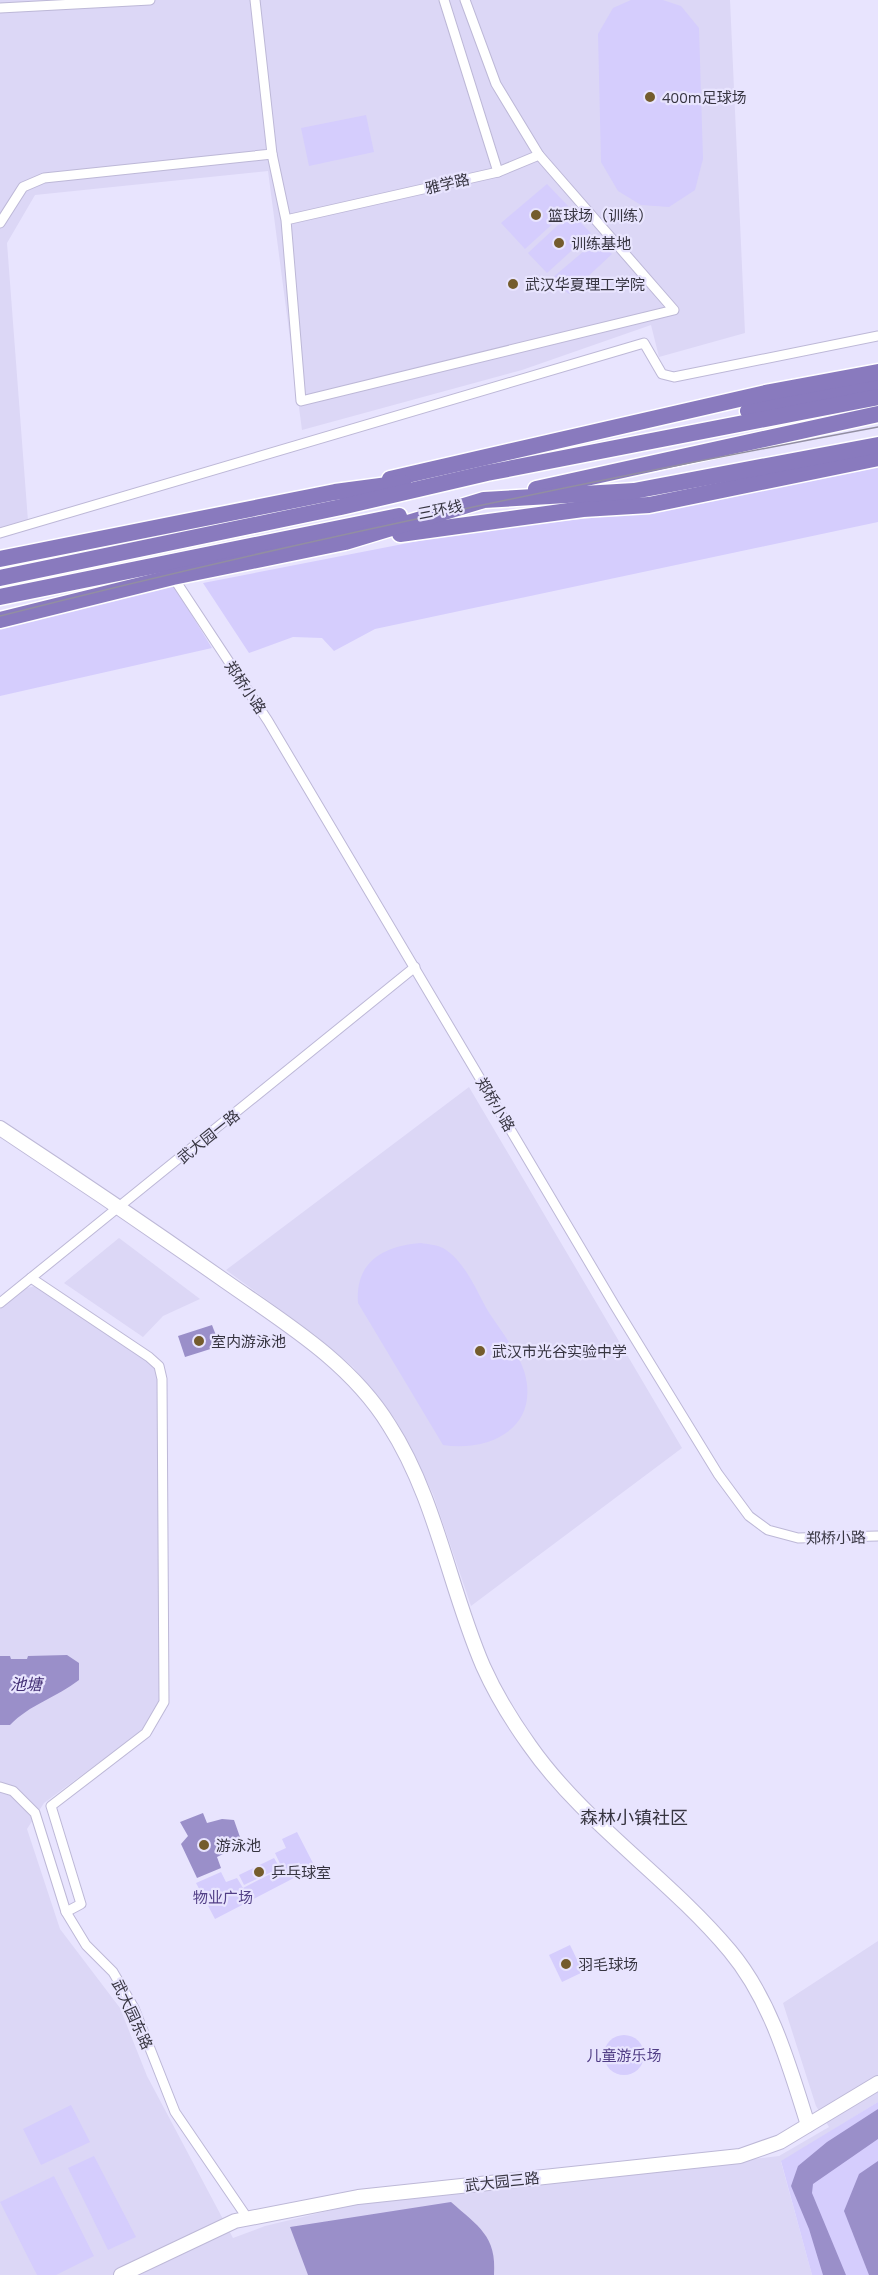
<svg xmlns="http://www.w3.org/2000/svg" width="878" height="2275" viewBox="0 0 878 2275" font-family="'Open Sans','Noto Sans SC',sans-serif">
  <rect width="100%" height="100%" fill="#e8e4fe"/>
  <g fill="#dcd7f6">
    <polygon points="0,0 730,0 745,333 659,357 651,325 522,370 302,430 268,171 35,195 7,243 28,521 0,528"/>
    <polygon points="469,1087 682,1448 471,1606 433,1494 395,1419 353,1367 315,1335 226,1270"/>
    <polygon points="119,1238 200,1299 163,1316 143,1337 64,1283"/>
    <polygon points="39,1285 150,1361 157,1370 164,1702 143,1730 44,1803 27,1829 60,1929 120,2008 147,2076 233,2238 265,2226 361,2203 779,2156 829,2127 816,2106 783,2003 878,1941 878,2102 781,2162 812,2275 0,2275 0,1309 27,1288"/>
  </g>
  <g fill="#d5cdfd">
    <polygon points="631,0 663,0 681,6 699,28 703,159 695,190 669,207 641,205 618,191 601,162 598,34 613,8"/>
    <polygon points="366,115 374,152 309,166 301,128"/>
    <polygon points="547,184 570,208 525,249 501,223"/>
    <polygon points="571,213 591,233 547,273 528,253"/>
    <polygon points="597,240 612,254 569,294 551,279"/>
    <polygon points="878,465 878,522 375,629 334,651 322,638 293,637 249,653 203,583 475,530 621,515"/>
    <polygon points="174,586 212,648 0,696 0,622"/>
    <path d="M421,1243C427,1244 437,1245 443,1248C465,1261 476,1290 488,1311C499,1328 520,1355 525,1374C539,1428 490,1452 443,1445L358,1303C355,1261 384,1246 421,1243Z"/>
    <polygon points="297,1832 315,1867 215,1919 196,1883 221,1872 226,1882 237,1878 243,1888 282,1868 275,1853 286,1848 282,1839"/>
    <polygon points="274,1858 280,1868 244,1885 239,1875"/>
    <polygon points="570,1945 583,1972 562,1982 549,1955"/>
    <circle cx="624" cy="2055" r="20"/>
    <polygon points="878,2102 878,2275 812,2275 781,2161"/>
    <polygon points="71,2105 90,2142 41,2165 23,2129"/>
    <polygon points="94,2156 136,2237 108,2250 68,2168"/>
    <polygon points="54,2176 94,2256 56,2275 37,2275 0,2202"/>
  </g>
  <g fill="#9a8fc9">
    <polygon points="212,1325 220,1346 185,1357 178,1336"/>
    <path d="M67,1655L79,1663V1680C57,1697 29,1705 10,1725H0V1656H10L11,1659H27L28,1656Z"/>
    <polygon points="203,1813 207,1823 222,1819 234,1820 241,1840 223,1847 225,1853 217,1857 221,1868 197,1878 181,1844 188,1836 180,1822"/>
    <polygon points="878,2109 878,2139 813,2184 812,2193 846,2275 823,2275 809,2229 791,2186 798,2166 827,2142"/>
    <polygon points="878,2161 878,2275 869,2275 844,2211 859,2174"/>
    <path d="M451,2202C478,2226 497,2236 494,2275H308L290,2227Z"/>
  </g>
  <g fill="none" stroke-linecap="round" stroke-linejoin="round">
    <g stroke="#bdb8d7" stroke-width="11">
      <g id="street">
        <polyline points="444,0 498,172"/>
        <polyline points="465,0 496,84 539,155"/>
        <polyline points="0,8 150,0"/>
        <polyline points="272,154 286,220 498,172 539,155 674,310 301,401 286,220"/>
        <polyline points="0,223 23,187 44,178 272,154 255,0"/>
        <polyline points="0,533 644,343 662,374 674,377 878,336"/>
        <polyline points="173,577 268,721 615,1306 718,1474 749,1516 768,1530 798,1538 878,1536"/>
        <polyline points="31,1278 149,1357 159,1366 162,1379 164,1702 146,1733 51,1806 81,1904 66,1912"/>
        <polyline points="0,1303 415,967"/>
        <polyline points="0,1787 13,1791 35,1813 66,1912 86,1945 113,1972 134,2008 175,2112 248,2219"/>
      </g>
    </g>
    <g stroke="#bdb8d7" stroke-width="16">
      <g id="secondary">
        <path d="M0,1128C76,1178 151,1229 225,1281C285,1323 350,1362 389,1425C436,1498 449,1587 483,1666C496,1695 512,1721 530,1746C584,1823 669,1878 730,1951C771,2000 789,2065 808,2125"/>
        <polyline points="121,2275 235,2221 358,2197 740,2156 780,2142 878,2083"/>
      </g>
    </g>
    <g stroke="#fff" stroke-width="19">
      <g id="highway">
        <polyline points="748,411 878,386"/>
        <polyline points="390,479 770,392 878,372"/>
        <polyline points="536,489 878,414"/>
        <polyline points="400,534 583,509 649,505 878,458"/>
        <polyline points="0,559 335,492 403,483"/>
        <polyline points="0,578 341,507 487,473 878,397"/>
        <polyline points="0,597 399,516"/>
        <polyline points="0,620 173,577 345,542 484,500 634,491 878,445"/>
      </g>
    </g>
    <use href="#street" stroke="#fff" stroke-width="9"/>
    <use href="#secondary" stroke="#fff" stroke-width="14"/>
    <use href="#highway" stroke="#897abe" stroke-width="16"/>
    <path stroke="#928ea2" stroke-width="1.5" d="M0,616C290,542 583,482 878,427"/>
  </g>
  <g fill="#745c2d" stroke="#e8e4fe" stroke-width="2">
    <circle cx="650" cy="97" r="6"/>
    <circle cx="536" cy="215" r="6"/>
    <circle cx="559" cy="243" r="6"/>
    <circle cx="513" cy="284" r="6"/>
    <circle cx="199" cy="1341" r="6"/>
    <circle cx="480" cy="1351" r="6"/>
    <circle cx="204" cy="1845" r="6"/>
    <circle cx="259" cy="1872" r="6"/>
    <circle cx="566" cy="1964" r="6"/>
  </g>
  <g text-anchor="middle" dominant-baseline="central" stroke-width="4.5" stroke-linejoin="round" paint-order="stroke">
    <g font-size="15" fill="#373541" stroke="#e8e4fe" text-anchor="start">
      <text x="662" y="97">400m足球场</text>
      <text x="548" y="215">篮球场（训练）</text>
      <text x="571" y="243">训练基地</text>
      <text x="525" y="284">武汉华夏理工学院</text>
      <text x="211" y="1341">室内游泳池</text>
      <text x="492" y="1351">武汉市光谷实验中学</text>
      <text x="216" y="1845">游泳池</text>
      <text x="271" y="1872">乒乓球室</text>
      <text x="578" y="1964">羽毛球场</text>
    </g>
    <g font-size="15" fill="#373541" stroke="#e8e4fe">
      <text transform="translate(447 183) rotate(-13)">雅学路</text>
      <text transform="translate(440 509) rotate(-11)">三环线</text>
      <text transform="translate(246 687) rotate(56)">郑桥小路</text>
      <text transform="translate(496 1104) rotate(59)">郑桥小路</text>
      <text transform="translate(208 1136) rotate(-39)">武大园一路</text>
      <text transform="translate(836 1537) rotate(-1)">郑桥小路</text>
      <text transform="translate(133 2014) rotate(65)">武大园东路</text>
      <text transform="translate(502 2181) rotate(-6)">武大园三路</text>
    </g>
    <g font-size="15" fill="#513e86" stroke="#e8e4fe">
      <text x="223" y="1897">物业广场</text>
      <text x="624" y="2055">儿童游乐场</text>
    </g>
    <g font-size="16" font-style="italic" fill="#412d73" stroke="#e8e4fe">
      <text x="26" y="1684">池塘</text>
    </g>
    <g font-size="18" fill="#373541" stroke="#e8e4fe">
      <text x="634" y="1817">森林小镇社区</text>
    </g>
  </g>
</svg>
